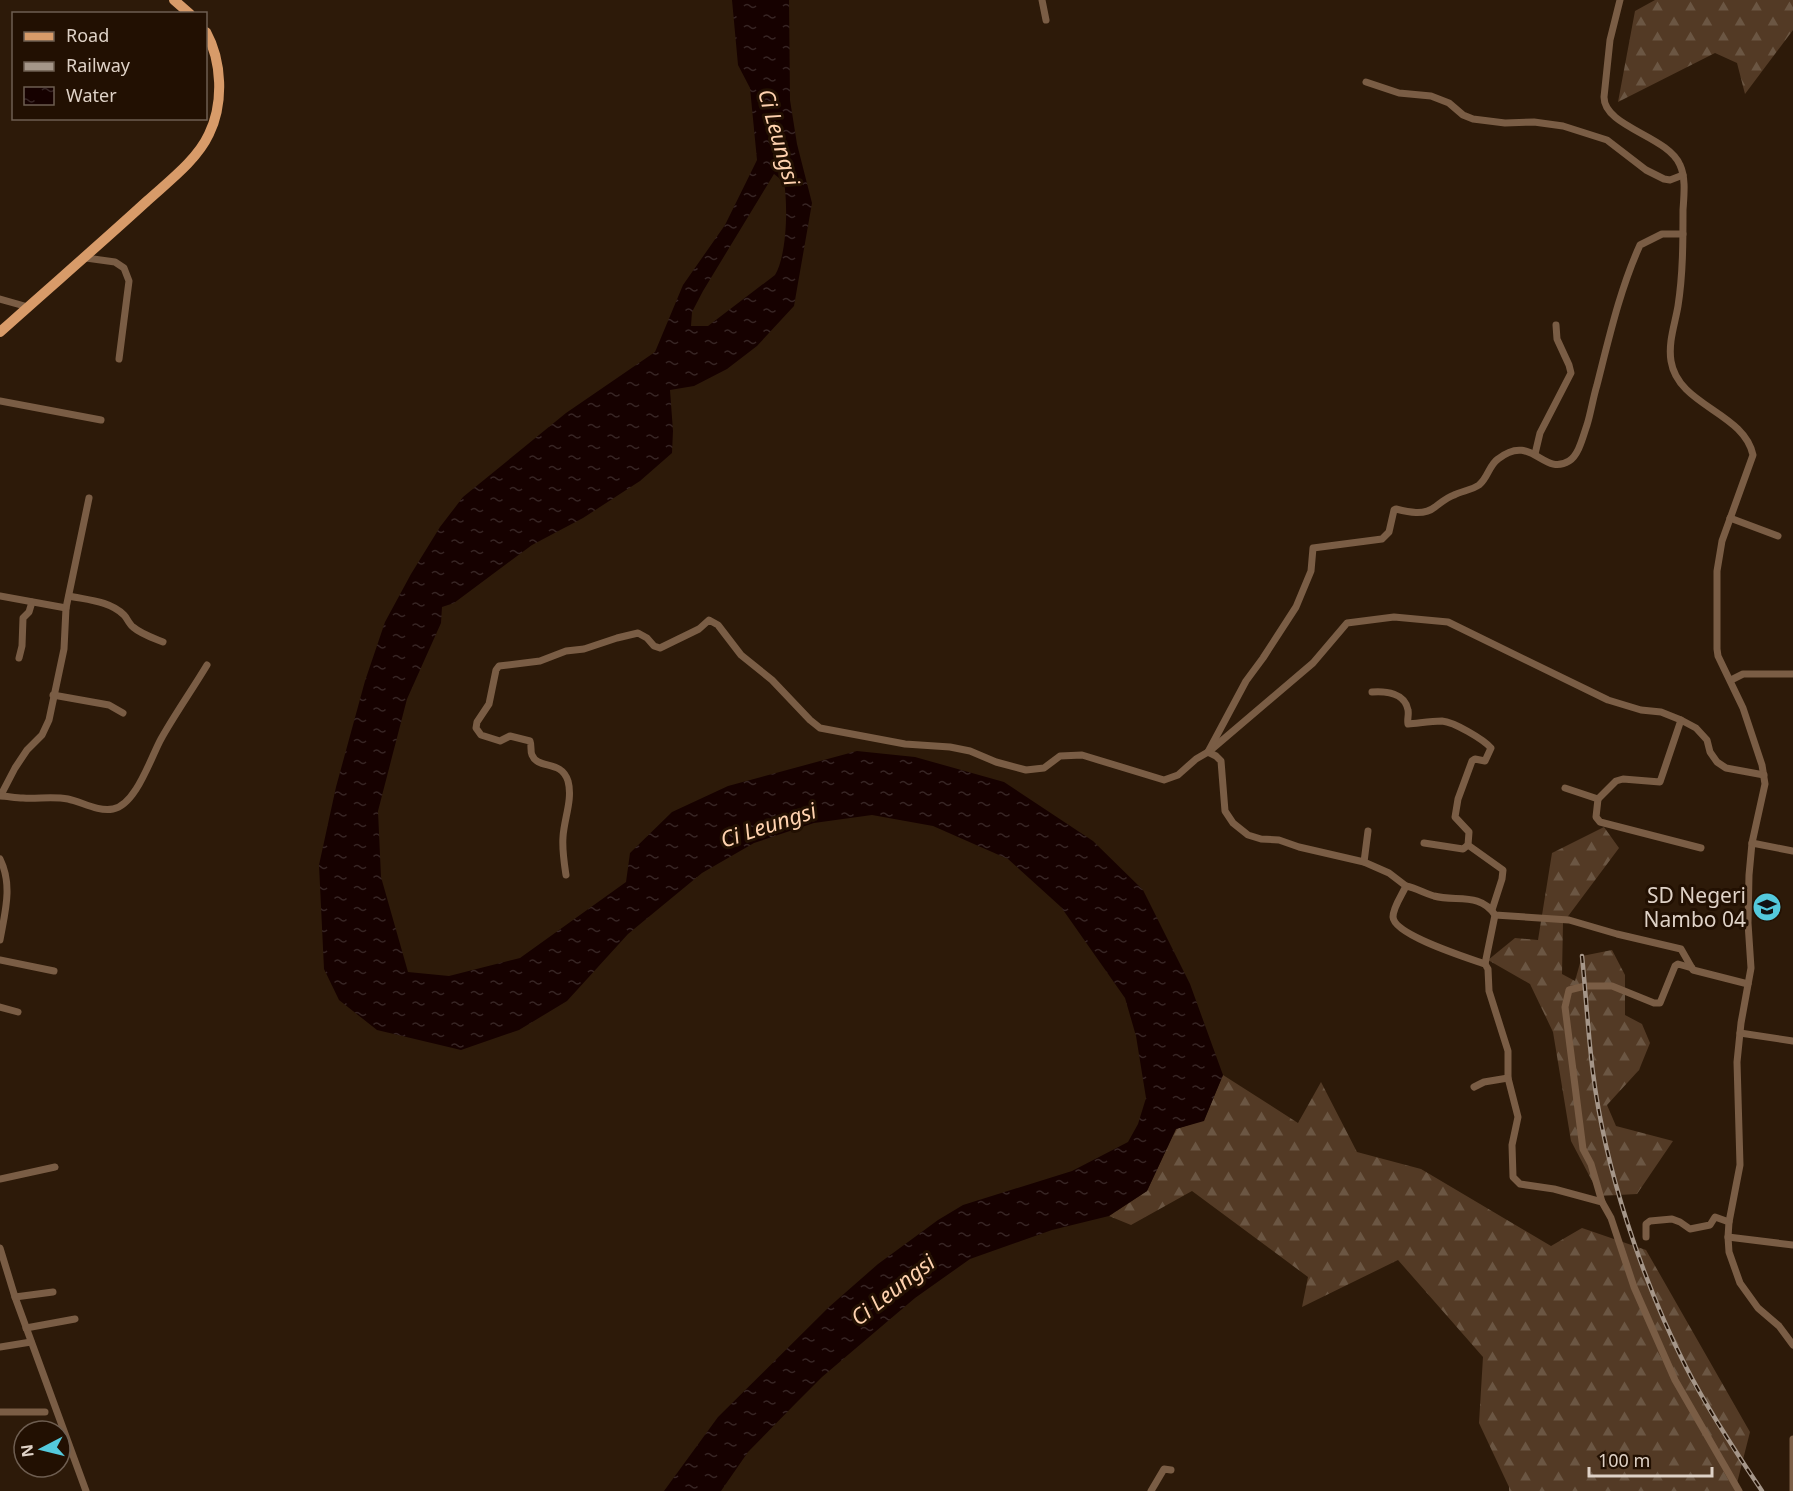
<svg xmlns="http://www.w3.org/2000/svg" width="1793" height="1491" viewBox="0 0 1793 1491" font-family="'Noto Sans',sans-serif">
  <defs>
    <pattern id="forest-firs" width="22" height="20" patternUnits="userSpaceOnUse" patternTransform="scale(1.5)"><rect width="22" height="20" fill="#533a25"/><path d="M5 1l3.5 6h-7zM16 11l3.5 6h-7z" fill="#6b5643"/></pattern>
    <pattern id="water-ripples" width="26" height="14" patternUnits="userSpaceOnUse" patternTransform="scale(1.5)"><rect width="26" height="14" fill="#160100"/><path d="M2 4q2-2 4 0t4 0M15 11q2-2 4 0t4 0" fill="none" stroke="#372524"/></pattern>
  </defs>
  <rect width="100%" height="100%" fill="#2d1a09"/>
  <g fill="url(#forest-firs)">
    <polygon points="1655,0 1793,0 1793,30 1745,94 1737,63 1715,53 1618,102 1635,11"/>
    <polygon points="1604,827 1619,848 1563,923 1562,974 1575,981 1582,956 1612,950 1625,975 1625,1015 1642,1024 1650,1043 1639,1070 1607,1105 1616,1126 1673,1141 1637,1194 1600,1196 1571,1141 1553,1032 1530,984 1488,960 1515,938 1538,940 1552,853"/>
    <polygon points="1223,1075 1298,1123 1321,1082 1357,1152 1421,1169 1551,1246 1582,1228 1646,1250 1750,1432 1735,1491 1509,1491 1509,1487 1479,1423 1483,1357 1398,1260 1302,1307 1308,1277 1192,1191 1131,1225 1109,1216 1147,1191 1176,1129 1204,1120"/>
  </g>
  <path fill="url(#water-ripples)" fill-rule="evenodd" d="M732,0H789L790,100L797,144L812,203L794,306L757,346L727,369L694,386L670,390L673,431L672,453L640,481L583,518L532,545L454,603L442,607L441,623L407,699L378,811L381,877L408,972L449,976L520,958L626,882L630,853L672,812L728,786L857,751L915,757L1004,782L1093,841L1143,890L1190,984L1223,1075L1204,1121L1176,1129L1147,1191L1109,1216L1052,1230L970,1259L915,1298L822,1377L798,1401L748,1452L721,1491H664L718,1417L829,1307L878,1264L938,1220L963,1205L1072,1171L1128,1142L1138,1124L1146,1098L1136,1036L1125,998L1061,907L1008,859L933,826L872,815L814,823L754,843L702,873L628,934L567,1001L519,1030L461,1050L377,1030L339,1000L324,969L319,865L336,787L365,681L385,622L411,574L440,527L463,497L566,413L655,352L683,285L725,225L757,160L750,88L738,65ZM774,174L784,182C788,206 787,255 775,275L708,326H691L692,312L703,291Z"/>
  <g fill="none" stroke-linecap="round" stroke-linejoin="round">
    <g stroke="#7a5d45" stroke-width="7">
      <polyline points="1042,0 1046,20"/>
      <path d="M1620,0L1610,40L1604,97C1604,127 1668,136 1680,165C1686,178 1684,195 1683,210C1683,242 1683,274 1678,306C1675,324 1668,342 1671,361C1678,406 1744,412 1753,455L1722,541L1717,571V649L1718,656L1743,708L1762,765L1765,784L1752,843L1749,875L1748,923L1751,968L1741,1023L1737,1062L1740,1165L1729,1222L1728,1237L1729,1252L1740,1283L1758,1308L1779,1326L1793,1345"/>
      <polyline points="1366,82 1399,93 1431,96 1449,103 1463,115 1473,119 1505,123 1534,122 1563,126 1607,140 1646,170 1664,179 1670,180 1683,175"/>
      <polyline points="86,258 115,262 124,268 129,281 119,359"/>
      <polyline points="0,299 28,307"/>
      <polyline points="0,401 101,420"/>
      <polyline points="1535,454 1540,433 1571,373 1569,365 1557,339 1556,325"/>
      <polyline points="1730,518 1778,536"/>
      <polyline points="0,596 66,608"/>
      <path d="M69,596C88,600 110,601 124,615C127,618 129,624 133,627C141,634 153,638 163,642"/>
      <polyline points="19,658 22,646 23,618 29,612 32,602"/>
      <polyline points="1731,680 1743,674 1793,674"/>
      <path d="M1372,692C1386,691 1405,693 1408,710C1409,715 1407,719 1408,724C1420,723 1430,721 1442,721C1454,722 1483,739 1491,748L1485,761L1475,759L1472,761L1458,799L1455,817L1469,832L1468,845L1503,870L1502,879L1492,910"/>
      <polyline points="53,695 109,705 123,713"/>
      <polyline points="1212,749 1313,663 1347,623 1394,617 1448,622 1608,700 1641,710 1661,712 1681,720 1696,728 1707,740 1710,752 1717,762 1726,768 1764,775"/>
      <path d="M1208,752L1246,681L1263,658L1296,607L1311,571L1313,548L1382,539L1389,532L1394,510L1396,509C1408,512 1424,516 1435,507C1442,502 1446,498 1454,495C1462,491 1472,490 1479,485C1488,478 1489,465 1498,459C1532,432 1543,477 1569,461C1579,455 1583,436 1587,425C1591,412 1593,398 1597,385C1609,338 1620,289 1640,245L1662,234H1683"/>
      <polyline points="1565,788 1598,799 1616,781 1623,779 1660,782 1681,720"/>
      <polyline points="1,795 15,768 27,750 42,735 49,720 64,649 66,608 89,498"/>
      <path d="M0,796C7,796 15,798 23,798C38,799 53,796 68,799C82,802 98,812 113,809C136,805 151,757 161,739C175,714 192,690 207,665"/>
      <polyline points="1598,799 1596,817 1600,822 1701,848"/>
      <polyline points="1424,843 1463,849 1468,845"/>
      <polyline points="1752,843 1793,851"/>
      <path d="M0,859C13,885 5,912 0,940"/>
      <polyline points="1364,862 1368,831"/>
      <path d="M566,875C564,862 562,850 563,837C564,819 573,799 568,781C561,759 538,770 532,755C530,751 532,746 530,741L510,736L500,741L481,735L476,728L477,722L489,704L496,670L499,666L540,661L566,651L584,649L617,638L638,633L647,638L654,646L660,648L699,629L709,620L718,625L741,655L772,680L810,720L820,728L905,744L950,747L970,751L996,762L1026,770L1044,768L1060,756L1082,755L1164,780L1178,775L1196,759L1208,752L1216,756L1221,761L1225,811L1233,823L1248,835L1261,839L1279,840L1299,847L1364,862L1389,873L1406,886C1402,895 1393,907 1393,917C1394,935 1468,958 1485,964L1488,969L1489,991L1508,1051V1078L1518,1117L1512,1145L1513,1177L1520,1184L1554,1189L1602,1202L1611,1218L1634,1287L1675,1380L1739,1491"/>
      <path d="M1406,886C1416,888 1424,893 1434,896C1456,902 1480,892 1495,915L1569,920L1617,934L1681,949L1693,970L1748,984"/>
      <polyline points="0,960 54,971"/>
      <polyline points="1485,964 1495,915"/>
      <polyline points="0,1007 18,1012"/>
      <polyline points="1740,1033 1793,1041"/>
      <polyline points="1474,1087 1484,1082 1508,1078"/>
      <polyline points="0,1179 55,1167"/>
      <polyline points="1602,1202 1591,1164 1583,1149 1565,1007 1569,990 1585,986 1612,986 1654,1003 1660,1003 1675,966 1678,964 1692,968"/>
      <polyline points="1646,1237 1646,1224 1650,1221 1672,1219 1680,1222 1690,1229 1710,1225 1715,1217 1729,1222"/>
      <polyline points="1728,1237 1793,1245"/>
      <polyline points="0,1248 15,1297 86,1491"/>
      <polyline points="15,1297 53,1292"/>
      <polyline points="26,1328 75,1319"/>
      <polyline points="0,1347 31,1342"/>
      <polyline points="0,1412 45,1412"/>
      <polyline points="1151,1491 1164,1469 1171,1470"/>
      <polyline points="1793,1491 1793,1439"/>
    </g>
    <g stroke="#d89b69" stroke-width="10">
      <polyline points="174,0 190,14"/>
      <path d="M0,332C49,288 99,245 147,201C169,181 197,160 209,134C224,103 222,61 206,32"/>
    </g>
    <g stroke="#a59689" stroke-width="4.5">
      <path id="rail" d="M1582,956C1586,995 1588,1034 1593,1073C1605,1169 1642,1280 1686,1367C1708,1410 1735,1451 1762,1491"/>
    </g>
    <use href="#rail" stroke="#221002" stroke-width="2" stroke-dasharray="7" stroke-linecap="butt"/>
  </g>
  <defs>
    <g id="school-disc" transform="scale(1.5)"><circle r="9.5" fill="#54cadd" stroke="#221002"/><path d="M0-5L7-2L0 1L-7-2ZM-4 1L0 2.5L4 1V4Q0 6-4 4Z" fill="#111"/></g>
  </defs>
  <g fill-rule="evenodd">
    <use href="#school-disc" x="1767" y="907"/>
  </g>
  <g text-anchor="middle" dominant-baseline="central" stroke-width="6" stroke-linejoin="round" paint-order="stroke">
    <g font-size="21" fill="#dfd2c7" stroke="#221002" text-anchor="end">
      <text x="1746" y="895">SD Negeri<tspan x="1746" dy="24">Nambo 04</tspan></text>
    </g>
    <g font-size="22" font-style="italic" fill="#ffd2af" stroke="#221002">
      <text transform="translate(780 137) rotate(74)">Ci Leungsi</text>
      <text transform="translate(768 824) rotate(-18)">Ci Leungsi</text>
      <text transform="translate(892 1289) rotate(-38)">Ci Leungsi</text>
    </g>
  </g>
  <rect x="12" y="12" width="195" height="108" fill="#221002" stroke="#6e5e51" stroke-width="1.5"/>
  <rect x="24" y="32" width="30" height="9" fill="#d89b69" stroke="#6e5e51" stroke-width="1.5"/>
  <text x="66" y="42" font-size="18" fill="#dfd2c7">Road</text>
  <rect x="24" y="62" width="30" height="9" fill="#a59689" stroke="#6e5e51" stroke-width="1.5"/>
  <text x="66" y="72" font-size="18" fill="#dfd2c7">Railway</text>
  <rect x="24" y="87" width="30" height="18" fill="url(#water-ripples)" stroke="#6e5e51" stroke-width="1.5"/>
  <text x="66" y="102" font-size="18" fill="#dfd2c7">Water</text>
  <g transform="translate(42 1449) rotate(263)"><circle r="28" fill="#221002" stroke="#6e5e51" stroke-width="1.5"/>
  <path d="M0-4.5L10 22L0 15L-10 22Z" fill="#54cadd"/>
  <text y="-9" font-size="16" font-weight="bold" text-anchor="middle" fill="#dfd2c7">N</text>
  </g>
  <path d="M1589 1467v9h123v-9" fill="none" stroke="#dfd2c7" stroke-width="3"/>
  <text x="1598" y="1467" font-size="18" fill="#dfd2c7" stroke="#221002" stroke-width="4.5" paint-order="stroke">100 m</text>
</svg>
